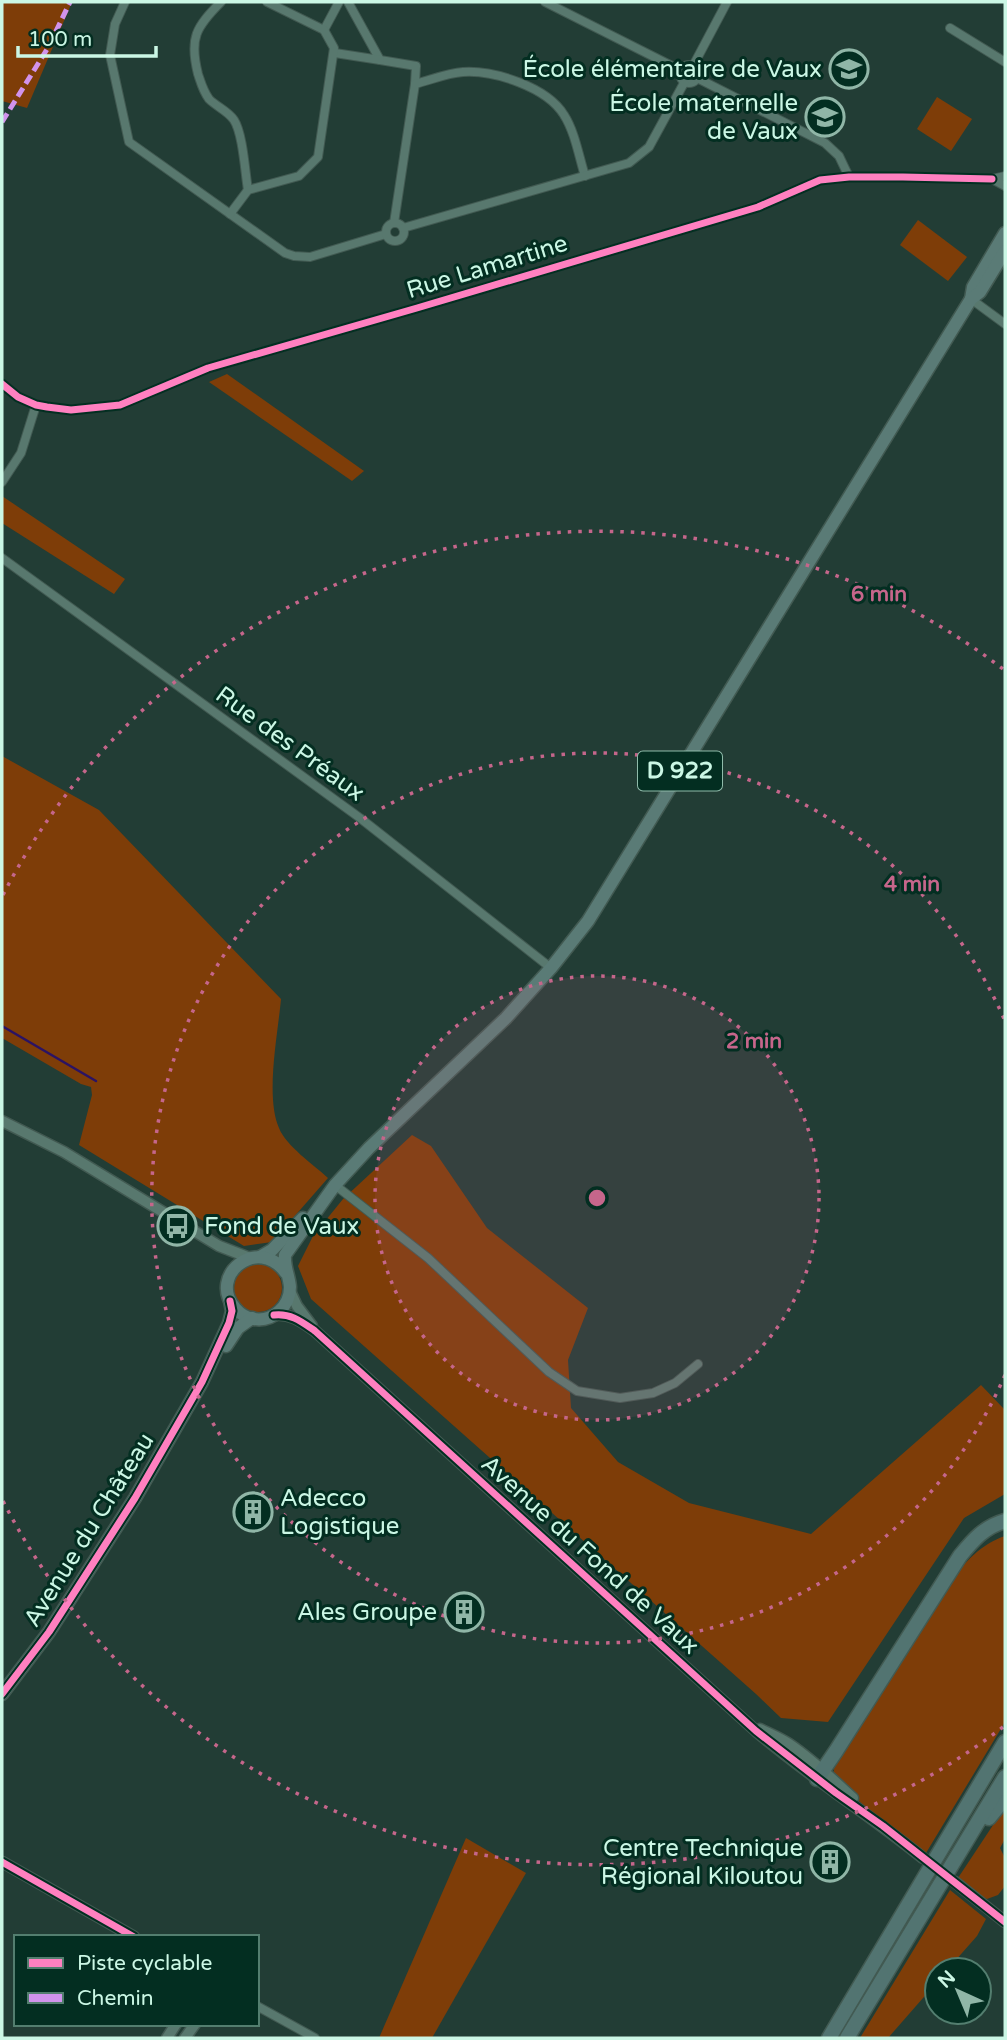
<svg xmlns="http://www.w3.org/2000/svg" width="1007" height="2040" viewBox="0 0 1007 2040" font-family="'Varela Round',sans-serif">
  <rect width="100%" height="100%" fill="#223d35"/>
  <g fill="#7e3d08">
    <polygon points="2,2 72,2 27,108 2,101"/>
    <polygon points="937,97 972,119 951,151 917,129"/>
    <polygon points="918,220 967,257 948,281 900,245"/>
    <polygon points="227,374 364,471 352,481 209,382"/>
    <polygon points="2,496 125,579 114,594 2,523"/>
    <path d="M2,756L99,810L281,999C278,1033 265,1097 279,1128C286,1146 314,1165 328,1178L272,1242L244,1246L79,1145L92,1095L91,1087L81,1084L2,1038Z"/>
    <polygon points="412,1135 431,1146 487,1228 588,1308 568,1360 571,1408 618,1462 689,1503 811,1534 981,1385 1005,1410 1005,1494 964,1518 828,1722 781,1718 756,1694 311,1299 298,1266 313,1236 343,1199"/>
    <circle cx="258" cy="1288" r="24"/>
    <path d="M1005,1536V1722L926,1853C910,1841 837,1788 834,1774C833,1768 836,1763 838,1758L950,1582C965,1562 981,1544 1005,1536Z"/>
    <polygon points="1005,1807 1005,1839 1000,1848 1005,1858 1005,1886 998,1895 987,1899 982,1897 958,1878"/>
    <polygon points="466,1838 526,1873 432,2038 379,2038"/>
    <polygon points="950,1890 986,1919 977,1936 947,1970 937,1970 937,1982 888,2038 860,2038"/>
  </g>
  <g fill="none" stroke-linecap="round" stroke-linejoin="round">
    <polyline stroke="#2b1364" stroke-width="2.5" points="2,1026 96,1081"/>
    <g stroke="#425a52" stroke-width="10">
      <g id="street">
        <polyline points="125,2 115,24 110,55 129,142 285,253 294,256 310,257 386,234"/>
        <path d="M221,2C196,27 189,38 198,74C201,83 203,91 209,99C217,107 228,111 234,120C243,134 245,172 248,190"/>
        <polyline points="348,2 380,60 416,66 415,84"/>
        <polyline points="545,2 680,70"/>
        <polyline points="950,28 1005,62"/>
        <polyline points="324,30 339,2"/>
        <polyline points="335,53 380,60"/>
        <circle cx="689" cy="74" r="9"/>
        <polyline points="693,66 727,2"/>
        <polyline points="697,78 825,143 839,156 849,177"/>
        <polyline points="1005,176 992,179 1005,186"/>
        <polyline points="230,214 248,190 299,176 318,157 334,48 324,30 267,2"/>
        <path d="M394,223L415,84C431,80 447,73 463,72C494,70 547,87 564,115C575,132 579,157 585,176"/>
        <circle cx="395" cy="232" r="9"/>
        <polyline points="403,228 629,163 649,147 684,83"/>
        <polyline points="971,299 1005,324"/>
        <polyline points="2,384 18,397 36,405 47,407 71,410 120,405 208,368 417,308 758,207 820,180 849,177 903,177 992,179"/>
        <polyline points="2,482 21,453 36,405"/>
        <polyline points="2,558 360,818 551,968"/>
        <polyline points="335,1185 428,1258 549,1372 577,1391 620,1398 653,1393 675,1383 698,1364"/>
        <polyline points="257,2006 315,2038"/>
      </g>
    </g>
    <g stroke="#425a52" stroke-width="13">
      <g id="secondary">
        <polyline points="2,1121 64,1152 219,1246 250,1258"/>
        <polyline points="290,1291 297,1306 312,1326"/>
        <path d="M274,1315C291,1313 302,1322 315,1331L756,1731C809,1776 868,1814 923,1858"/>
        <path d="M760,1729C770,1734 780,1738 789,1744C813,1760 832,1779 853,1798"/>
        <polyline points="2,1862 134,1937"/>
        <polyline points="955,1882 1005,1922"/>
        <polyline points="167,2038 176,2024"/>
        <polyline points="185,2038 195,2024"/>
      </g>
    </g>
    <g stroke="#425a52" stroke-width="15">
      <g id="primary">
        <polyline points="971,299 973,287 1005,233"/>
        <polyline points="260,1257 272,1250 303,1218"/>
        <path d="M286,1273C258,1234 207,1276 235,1308C240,1314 246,1318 254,1319C273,1322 290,1306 290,1287C289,1275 284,1267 285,1255L335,1185L369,1148L506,1018L551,968L588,921L971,299L980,292L1005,251"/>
        <polyline points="226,1346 238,1328 252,1318"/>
        <polyline points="2,1694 49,1632 135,1498 202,1382 229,1323 232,1311 230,1301"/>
      </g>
    </g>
    <g stroke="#425a52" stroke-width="17">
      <g id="highway">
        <path d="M817,1779L836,1751L960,1556C973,1540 984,1527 1005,1521"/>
        <polyline points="989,1818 1005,1798"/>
        <polyline points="829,2038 1005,1742"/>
        <polyline points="847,2038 1005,1777"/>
      </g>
    </g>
    <use href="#street" stroke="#58786e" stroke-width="8"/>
    <use href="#secondary" stroke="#58786e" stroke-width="10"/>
    <use href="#primary" stroke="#5a7b76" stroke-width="12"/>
    <use href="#highway" stroke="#527471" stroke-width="14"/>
    <polyline stroke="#d193ec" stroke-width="5" stroke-dasharray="10 5" stroke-linecap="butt" points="2,122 49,46 70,2"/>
    <g stroke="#032e21" stroke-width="11">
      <g id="cycleway">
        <polyline points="2,384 18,397 36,405 47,407 71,410 120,405 208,368 417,308 758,207 820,180 849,177 903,177 992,179"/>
        <path d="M274,1315C291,1313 302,1322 315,1331L756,1731L836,1793L883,1826L1005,1922"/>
        <polyline points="2,1694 49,1632 135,1498 202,1382 229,1323 232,1311 230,1301"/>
        <polyline points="2,1862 134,1937"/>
      </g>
    </g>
    <use href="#cycleway" stroke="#ff80c0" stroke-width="7"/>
  </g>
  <circle cx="597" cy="1198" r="222" fill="#c5668b" fill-opacity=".12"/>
  <g fill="none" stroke="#c5668b" stroke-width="3.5" stroke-dasharray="3.5 7">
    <circle cx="597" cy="1198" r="222"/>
    <path d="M1005 1375A445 445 0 1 1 1005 1021"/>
    <path d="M1003 1727A667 667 0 0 1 3 1501M3 895A667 667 0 0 1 1003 669"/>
  </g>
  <defs>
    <g id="school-ring" transform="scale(2.0125)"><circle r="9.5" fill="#032e21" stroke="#90b6a7" stroke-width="1.5"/><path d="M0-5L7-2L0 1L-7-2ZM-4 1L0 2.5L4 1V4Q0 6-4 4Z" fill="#90b6a7"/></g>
    <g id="bus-ring" transform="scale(2.0125)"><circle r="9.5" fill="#032e21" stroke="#90b6a7" stroke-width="1.5"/><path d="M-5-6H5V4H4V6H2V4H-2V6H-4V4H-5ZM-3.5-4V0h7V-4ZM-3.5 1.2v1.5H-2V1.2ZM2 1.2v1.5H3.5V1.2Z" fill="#90b6a7"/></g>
    <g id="building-ring" transform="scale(2.0125)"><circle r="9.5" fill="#032e21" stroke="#90b6a7" stroke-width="1.5"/><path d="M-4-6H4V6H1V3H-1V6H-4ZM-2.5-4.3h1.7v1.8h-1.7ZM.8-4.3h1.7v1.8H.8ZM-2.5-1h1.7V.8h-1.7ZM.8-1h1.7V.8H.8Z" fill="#90b6a7"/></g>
  </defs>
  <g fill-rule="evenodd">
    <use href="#school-ring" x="849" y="69"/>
    <use href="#school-ring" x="825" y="117"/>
    <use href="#bus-ring" x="177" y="1226"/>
    <use href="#building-ring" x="253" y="1512"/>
    <use href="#building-ring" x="464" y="1612"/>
    <use href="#building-ring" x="830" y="1862"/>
  </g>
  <g text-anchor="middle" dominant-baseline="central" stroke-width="6" stroke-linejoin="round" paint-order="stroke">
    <rect fill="#032e21" stroke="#8fbbaa" stroke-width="2" x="638" y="751.5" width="84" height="39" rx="5"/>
    <g font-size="23" font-weight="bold" fill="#cbf7e5">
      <text x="680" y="771">D 922</text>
    </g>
    <g font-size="24" fill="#cbf7e5" stroke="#032e21" text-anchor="end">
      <text x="822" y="69">École élémentaire de Vaux</text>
      <text x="798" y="103">École maternelle<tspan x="798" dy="28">de Vaux</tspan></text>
      <text x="204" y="1226" text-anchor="start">Fond de Vaux</text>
      <text x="280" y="1498" text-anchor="start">Adecco<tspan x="280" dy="28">Logistique</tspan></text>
      <text x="437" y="1612">Ales Groupe</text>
      <text x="803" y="1848">Centre Technique<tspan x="803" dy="28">Régional Kiloutou</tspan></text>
    </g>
    <g font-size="24" fill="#cbf7e5" stroke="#032e21">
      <text transform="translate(487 267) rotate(-17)">Rue Lamartine</text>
      <text transform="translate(290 744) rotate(36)">Rue des Préaux</text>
      <text transform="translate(89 1530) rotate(-58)">Avenue du Château</text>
      <text transform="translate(590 1555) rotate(42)">Avenue du Fond de Vaux</text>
    </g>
  </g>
  <circle cx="597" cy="1198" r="10" fill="#c5668b" stroke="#032e21" stroke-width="3.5"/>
  <g font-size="21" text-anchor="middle" font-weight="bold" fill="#c5668b" stroke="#032e21" stroke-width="6" stroke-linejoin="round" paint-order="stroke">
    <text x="879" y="601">6 min</text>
    <text x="912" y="891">4 min</text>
    <text x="754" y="1048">2 min</text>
  </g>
  <rect width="1007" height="2040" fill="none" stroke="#cbf7e5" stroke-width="7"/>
  <rect x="14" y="1935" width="245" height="91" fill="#032e21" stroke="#537e6f" stroke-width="2"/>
  <rect x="28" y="1958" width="35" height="10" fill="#ff80c0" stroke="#537e6f" stroke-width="2"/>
  <text x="77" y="1970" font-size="21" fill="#cbf7e5">Piste cyclable</text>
  <rect x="28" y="1993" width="35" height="10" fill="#d193ec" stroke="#537e6f" stroke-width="2"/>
  <text x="77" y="2005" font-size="21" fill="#cbf7e5">Chemin</text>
  <g transform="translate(958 1991) rotate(316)"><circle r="33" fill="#032e21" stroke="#537e6f" stroke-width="2"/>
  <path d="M0-5L12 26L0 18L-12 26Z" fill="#90b6a7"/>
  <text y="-10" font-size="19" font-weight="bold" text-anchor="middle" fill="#cbf7e5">N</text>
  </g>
  <path d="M18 46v10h138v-10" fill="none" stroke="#cbf7e5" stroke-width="3.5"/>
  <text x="28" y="46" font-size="21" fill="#cbf7e5" stroke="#032e21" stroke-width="5" paint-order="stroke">100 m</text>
</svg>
